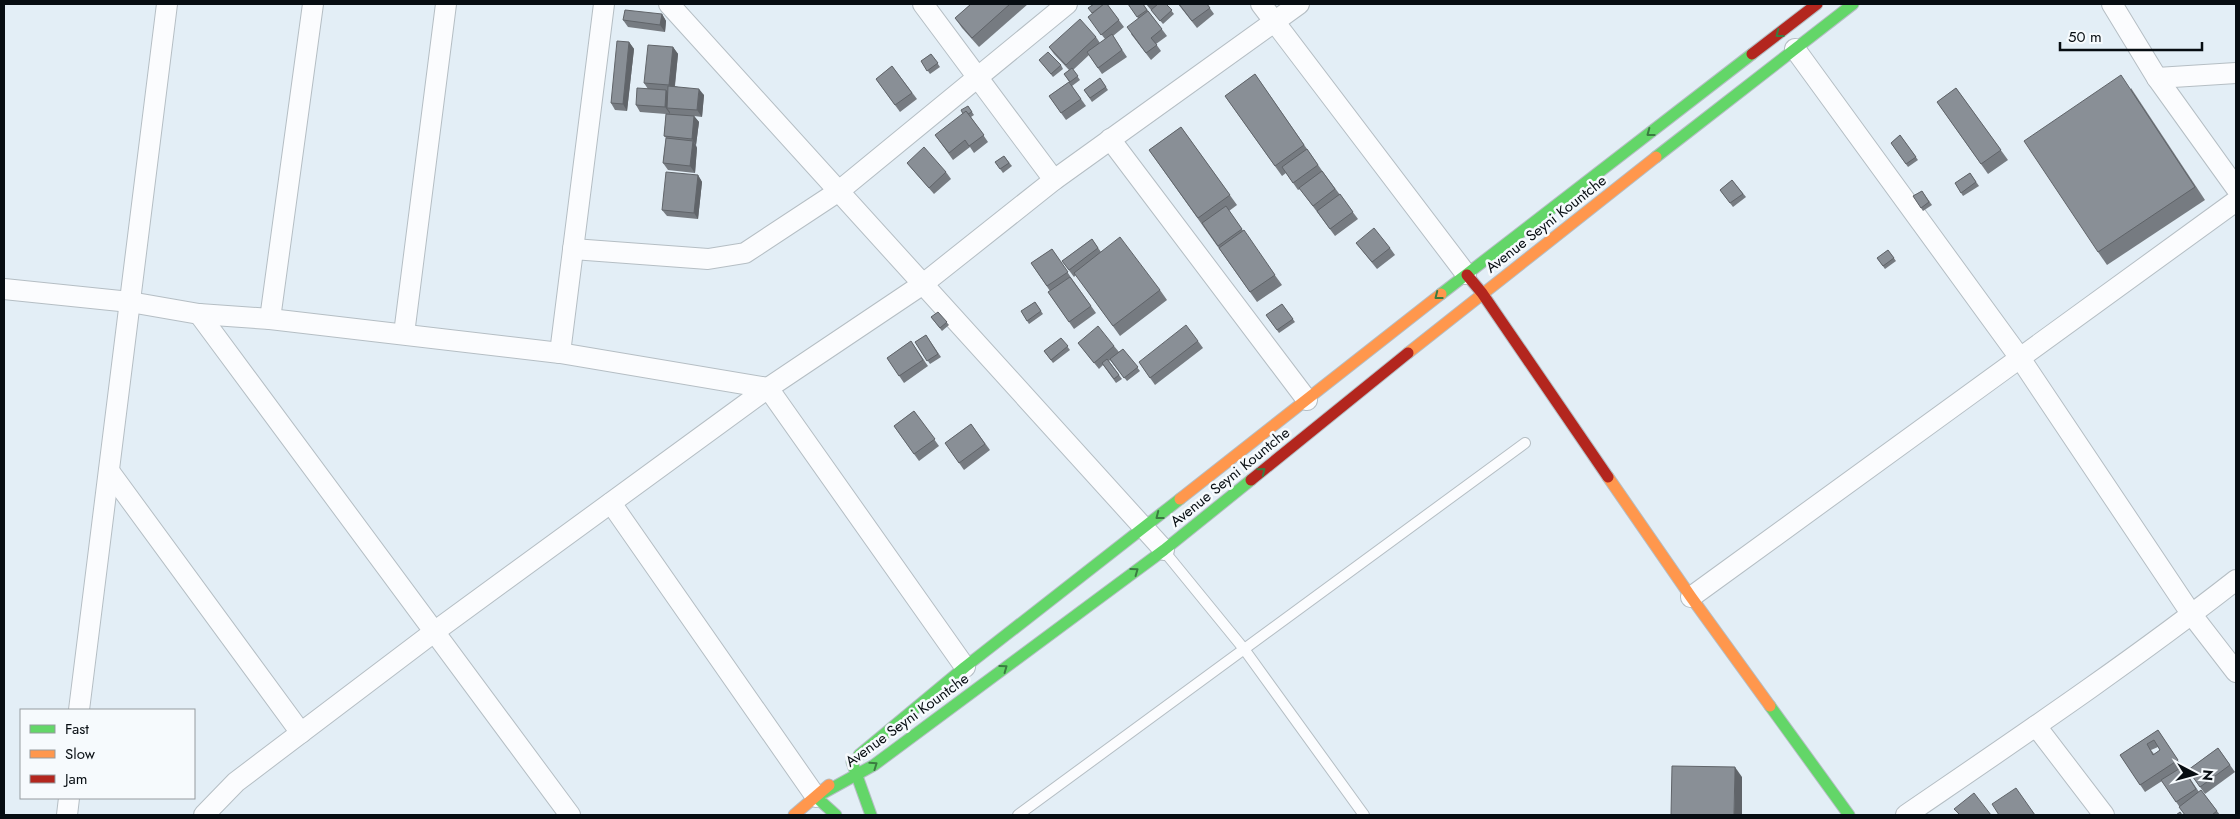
<svg xmlns="http://www.w3.org/2000/svg" width="2240" height="819" viewBox="0 0 2240 819" font-family="Jost,sans-serif">
  <rect width="100%" height="100%" fill="#e3eef6"/>
  <g fill="none" stroke-linecap="round" stroke-linejoin="round">
    <g stroke="#b5bec4" stroke-width="12">
      <g id="lane">
        <polyline points="1164,551 1244,649 1364,815"/>
        <polyline points="1018,815 1525,443"/>
      </g>
    </g>
    <g stroke="#b5bec4" stroke-width="22">
      <g id="street">
        <polyline points="669,4 1164,550"/>
        <polyline points="923,4 1054,180"/>
        <polyline points="1261,4 1466,274"/>
        <polyline points="2112,4 2157,78 2236,188"/>
        <polyline points="1795,49 2020,358 2192,615 2236,672"/>
        <polyline points="2157,78 2236,73"/>
        <polyline points="1110,139 1307,400"/>
        <polyline points="573,249 708,259 745,253 839,191 1067,4"/>
        <polyline points="4,289 130,302 199,314 270,319 560,353 768,388 965,667"/>
        <polyline points="199,314 570,815"/>
        <polyline points="270,319 313,4"/>
        <polyline points="404,334 446,4"/>
        <polyline points="560,353 604,4"/>
        <polyline points="109,471 301,733"/>
        <polyline points="611,503 816,797"/>
        <polyline points="1691,597 2236,201"/>
        <polyline points="79,710 167,4"/>
        <polyline points="2036,726 2104,815"/>
        <polyline points="67,815 69,798"/>
        <polyline points="204,815 236,782 434,632 768,388 923,284 1054,180 1299,4"/>
        <path d="M1906,815C2017,739 2130,663 2236,580"/>
      </g>
    </g>
    <g stroke="#b5bec4" stroke-width="13">
      <g id="fast">
        <polyline points="1656,157 1853,4"/>
        <polyline points="1441,294 1752,54"/>
        <polyline points="1770,706 1849,815"/>
        <polyline points="859,755 965,667 1180,499"/>
        <polyline points="852,762 871,815"/>
        <polyline points="816,797 836,815"/>
        <polyline points="816,797 874,765 1164,550 1251,480"/>
      </g>
    </g>
    <g stroke="#b5bec4" stroke-width="13">
      <g id="slow">
        <polyline points="1408,353 1656,157"/>
        <polyline points="1608,477 1691,597 1770,706"/>
        <polyline points="1180,499 1441,294"/>
        <polyline points="794,815 829,785"/>
      </g>
    </g>
    <g stroke="#b5bec4" stroke-width="13">
      <g id="jam">
        <polyline points="1752,54 1817,4"/>
        <polyline points="1467,275 1482,293 1608,477"/>
        <polyline points="1251,480 1408,353"/>
      </g>
    </g>
    <use href="#lane" stroke="#fbfcfe" stroke-width="10"/>
    <use href="#street" stroke="#fbfcfe" stroke-width="20"/>
    <use href="#fast" stroke="#63d668" stroke-width="11"/>
    <use href="#slow" stroke="#ff974d" stroke-width="11"/>
    <use href="#jam" stroke="#b3261e" stroke-width="11"/>
  </g>
  <g fill="#767b81" fill-rule="evenodd">
    <polygon points="971,4 1028,4 979,47 962,28 955,18"/>
    <polygon points="1107,4 1124,27 1113,36 1127,57 1102,74 1089,55 1073,70 1080,80 1072,86 1064,74 1069,70 1054,54 1049,47 1096,37 1100,43 1105,39 1088,17"/>
    <polygon points="1128,4 1143,4 1167,36 1156,44 1161,51 1151,60 1131,34 1138,18"/>
    <polygon points="1146,4 1166,4 1174,14 1163,24 1151,10 1156,6 1151,10"/>
    <polygon points="1178,4 1207,4 1214,14 1197,28"/>
    <polygon points="662,14 666,21 665,32 628,27 623,20"/>
    <polygon points="629,42 634,49 627,111 615,110 611,103"/>
    <polygon points="673,47 678,54 675,86 704,95 702,117 694,116 699,122 696,145 697,148 695,173 668,170 663,163 666,138 664,136 666,114 640,112 636,105 648,89 644,83"/>
    <polygon points="931,54 940,67 930,74 921,61"/>
    <polygon points="1039,60 1061,65 1063,69 1053,77"/>
    <polygon points="892,66 917,99 900,112 876,79"/>
    <polygon points="1255,74 1323,172 1358,219 1335,236 1300,189 1298,190 1286,173 1282,176 1225,96"/>
    <polygon points="1100,78 1108,90 1092,102 1084,90"/>
    <polygon points="1069,82 1086,106 1066,120 1049,96"/>
    <polygon points="1956,88 2008,160 1988,174 1937,102"/>
    <polygon points="2131,88 2205,200 2107,265 2098,252"/>
    <polygon points="968,106 974,115 971,117 988,142 974,153 970,147 953,160 935,135 963,114"/>
    <polygon points="1181,127 1237,205 1229,211 1282,285 1257,302 1149,150"/>
    <polygon points="1900,135 1918,160 1908,167 1891,143"/>
    <polygon points="1004,156 1012,166 1003,173 995,162"/>
    <polygon points="907,163 946,172 951,179 934,194 912,169"/>
    <polygon points="1970,173 1979,186 1963,196 1955,183"/>
    <polygon points="698,175 702,182 698,219 667,216 662,210"/>
    <polygon points="1732,180 1746,197 1733,207 1720,190"/>
    <polygon points="1922,191 1932,205 1923,211 1913,196"/>
    <polygon points="1092,239 1101,252 1160,290 1167,300 1120,336 1076,275 1074,277 1062,261"/>
    <polygon points="1356,243 1390,248 1395,255 1377,269"/>
    <polygon points="1052,249 1072,279 1096,313 1074,329 1048,292 1050,291 1031,263"/>
    <polygon points="1888,250 1896,261 1885,269 1877,258"/>
    <polygon points="1035,302 1043,314 1029,324 1021,311"/>
    <polygon points="1282,304 1295,322 1279,333 1266,315"/>
    <polygon points="938,312 949,325 942,331 931,317"/>
    <polygon points="926,335 941,357 930,364 915,342"/>
    <polygon points="1061,338 1070,350 1053,363 1044,351"/>
    <polygon points="911,341 928,366 904,383 887,358"/>
    <polygon points="1198,341 1203,348 1155,385 1139,362"/>
    <polygon points="1078,343 1114,346 1119,352 1123,349 1140,371 1127,381 1110,360 1109,361 1122,379 1116,383 1103,365 1099,369"/>
    <polygon points="914,411 939,446 919,461 894,426"/>
    <polygon points="971,424 990,450 964,470 945,443"/>
    <path d="M2158,730L2199,792L2201,790L2220,815H2185L2162,781L2145,792L2120,755ZM2158,747L2160,750L2154,754L2151,750Z"/>
    <polygon points="2218,748 2235,772 2205,794 2188,770"/>
  </g>
  <g fill="#606469">
    <polygon points="662,14 666,21 665,32 660,25"/>
    <polygon points="629,42 634,49 627,111 623,104"/>
    <polygon points="673,47 678,54 674,92 669,85"/>
    <polygon points="699,89 704,95 702,117 697,110"/>
    <polygon points="666,90 671,96 667,108 670,112 670,114 665,107"/>
    <polygon points="694,116 699,122 696,145 692,139"/>
    <polygon points="693,141 697,148 695,173 690,166"/>
    <polygon points="698,175 702,182 698,219 694,213"/>
    <polygon points="1735,767 1742,777 1742,815 1734,815"/>
  </g>
  <g fill="#898f96" stroke="#606469" fill-rule="evenodd">
    <polygon points="971,4 1010,4 972,38 955,18"/>
    <polygon points="1094,4 1104,4 1092,13 1088,8"/>
    <polygon points="1104,4 1107,4 1119,20 1101,35 1088,17"/>
    <polygon points="1128,4 1143,4 1147,10 1137,17"/>
    <polygon points="1158,4 1166,4 1172,10 1160,21 1151,10"/>
    <polygon points="1179,4 1207,4 1210,8 1192,21"/>
    <polygon points="625,10 662,14 660,25 623,20"/>
    <polygon points="1148,11 1162,29 1151,38 1157,45 1146,53 1127,27"/>
    <polygon points="1080,19 1096,37 1066,65 1049,47"/>
    <polygon points="1112,34 1122,50 1098,68 1087,52"/>
    <polygon points="617,41 629,42 623,104 611,103"/>
    <polygon points="648,45 673,47 669,85 644,83"/>
    <polygon points="1048,52 1061,65 1051,74 1039,60"/>
    <polygon points="931,54 938,63 927,71 921,61"/>
    <polygon points="892,66 912,93 895,105 876,79"/>
    <polygon points="1072,68 1078,76 1070,82 1064,74"/>
    <polygon points="1255,74 1304,145 1275,166 1225,96"/>
    <polygon points="2121,75 2195,187 2098,252 2024,141"/>
    <polygon points="1100,78 1106,87 1090,98 1084,90"/>
    <polygon points="1069,82 1081,99 1061,113 1049,96"/>
    <polygon points="668,86 699,89 697,110 667,108"/>
    <polygon points="637,88 666,90 665,107 636,105"/>
    <polygon points="1956,88 2001,150 1981,164 1937,102"/>
    <polygon points="968,106 972,112 968,114 966,111 963,114 961,110"/>
    <polygon points="966,111 984,135 969,146 965,140 949,153 935,135"/>
    <polygon points="666,114 694,116 692,139 664,136"/>
    <polygon points="1181,127 1230,195 1198,218 1149,150"/>
    <polygon points="1900,135 1916,157 1906,164 1891,143"/>
    <polygon points="666,138 693,141 690,166 663,163"/>
    <polygon points="924,147 946,172 929,188 907,163"/>
    <polygon points="1307,149 1318,165 1293,183 1282,167"/>
    <polygon points="1004,156 1009,163 1000,169 995,162"/>
    <polygon points="1322,171 1335,189 1313,206 1299,188"/>
    <polygon points="666,172 698,175 694,213 662,210"/>
    <polygon points="1970,173 1976,182 1961,193 1955,183"/>
    <polygon points="1732,180 1743,194 1730,203 1720,190"/>
    <polygon points="1922,191 1929,202 1921,208 1913,196"/>
    <polygon points="1340,194 1353,212 1330,229 1317,211"/>
    <polygon points="1226,206 1242,229 1218,246 1202,223"/>
    <polygon points="1374,228 1390,248 1372,262 1356,243"/>
    <polygon points="1244,230 1275,275 1250,292 1219,248"/>
    <polygon points="1120,237 1160,290 1113,326 1074,273"/>
    <polygon points="1092,239 1098,248 1069,270 1062,261"/>
    <polygon points="1052,249 1068,272 1047,286 1031,263"/>
    <polygon points="1888,250 1894,258 1883,266 1877,258"/>
    <polygon points="1070,277 1091,306 1069,322 1048,292"/>
    <polygon points="1035,302 1041,311 1027,321 1021,311"/>
    <polygon points="1282,304 1293,319 1277,330 1266,315"/>
    <polygon points="938,312 947,322 940,328 931,317"/>
    <polygon points="1186,325 1198,341 1150,378 1139,362"/>
    <polygon points="1098,326 1114,346 1094,363 1078,343"/>
    <polygon points="926,335 938,354 927,361 915,342"/>
    <polygon points="1061,338 1068,346 1051,360 1044,351"/>
    <polygon points="911,341 923,360 899,376 887,358"/>
    <polygon points="1123,349 1138,367 1124,378 1110,359"/>
    <polygon points="1107,359 1119,375 1114,379 1102,363"/>
    <polygon points="914,411 935,439 914,454 894,426"/>
    <polygon points="971,424 985,444 959,463 945,443"/>
    <path d="M2158,730L2178,760L2140,785L2120,755ZM2154,740L2160,750L2153,755L2147,744Z"/>
    <polygon points="2218,748 2230,765 2200,787 2188,770"/>
    <polygon points="1672,766 1735,767 1734,815 1671,815"/>
    <polygon points="2182,767 2196,789 2176,802 2161,780"/>
    <polygon points="2016,788 2035,815 1999,815 1992,804"/>
    <polygon points="2201,790 2217,811 2212,815 2185,815 2179,807"/>
    <polygon points="1974,793 1991,815 1960,815 1954,809"/>
    <polygon points="2180,812 2182,815 2176,815"/>
  </g>
  <defs><path id="oneway-chevron" d="M-2-3.5L2.5 0L-2 3.5" fill="none" stroke-width="1.6" stroke-linecap="round" stroke-linejoin="round" transform="scale(1.25)"/></defs>
  <g stroke="#3a7c41">
    <use href="#oneway-chevron" transform="translate(1779 34) rotate(142)"/>
    <use href="#oneway-chevron" transform="translate(1650 133) rotate(143)"/>
    <use href="#oneway-chevron" transform="translate(1438 296) rotate(142)"/>
    <use href="#oneway-chevron" transform="translate(1262 471) rotate(-39)"/>
    <use href="#oneway-chevron" transform="translate(1159 516) rotate(142)"/>
    <use href="#oneway-chevron" transform="translate(1135 571) rotate(-36)"/>
    <use href="#oneway-chevron" transform="translate(1004 668) rotate(-36)"/>
    <use href="#oneway-chevron" transform="translate(874 765) rotate(-35)"/>
  </g>
  <g text-anchor="middle" dominant-baseline="central" stroke-width="5" stroke-linejoin="round" paint-order="stroke">
    <g font-size="15" fill="#070d12" stroke="#f6fafd">
      <text transform="translate(1546 224) rotate(-38)">Avenue Seyni Kountche</text>
      <text transform="translate(1230 477) rotate(-39)">Avenue Seyni Kountche</text>
      <text transform="translate(907 720) rotate(-36)">Avenue Seyni Kountche</text>
    </g>
  </g>
  <rect width="2240" height="819" fill="none" stroke="#070d12" stroke-width="10"/>
  <rect x="20" y="709" width="175" height="90" fill="#f6fafd" stroke="#969b9f"/>
  <rect x="30" y="725" width="25" height="8" fill="#63d668" stroke="#969b9f"/>
  <text x="65" y="734" font-size="15" fill="#070d12">Fast</text>
  <rect x="30" y="750" width="25" height="8" fill="#ff974d" stroke="#969b9f"/>
  <text x="65" y="759" font-size="15" fill="#070d12">Slow</text>
  <rect x="30" y="775" width="25" height="8" fill="#b3261e" stroke="#969b9f"/>
  <text x="65" y="784" font-size="15" fill="#070d12">Jam</text>
  <g transform="translate(2195 774) rotate(96)" stroke="#f6fafd" stroke-width="4" paint-order="stroke">
  <path d="M0-4L9 19L0 12L-9 19Z" fill="#070d12"/>
  <text y="-8" font-size="14" font-weight="bold" text-anchor="middle" fill="#070d12">N</text>
  </g>
  <path d="M2060 42v8h142v-8" fill="none" stroke="#070d12" stroke-width="2.5"/>
  <text x="2068" y="42" font-size="15" fill="#070d12" stroke="#f6fafd" stroke-width="4" paint-order="stroke">50 m</text>
</svg>
